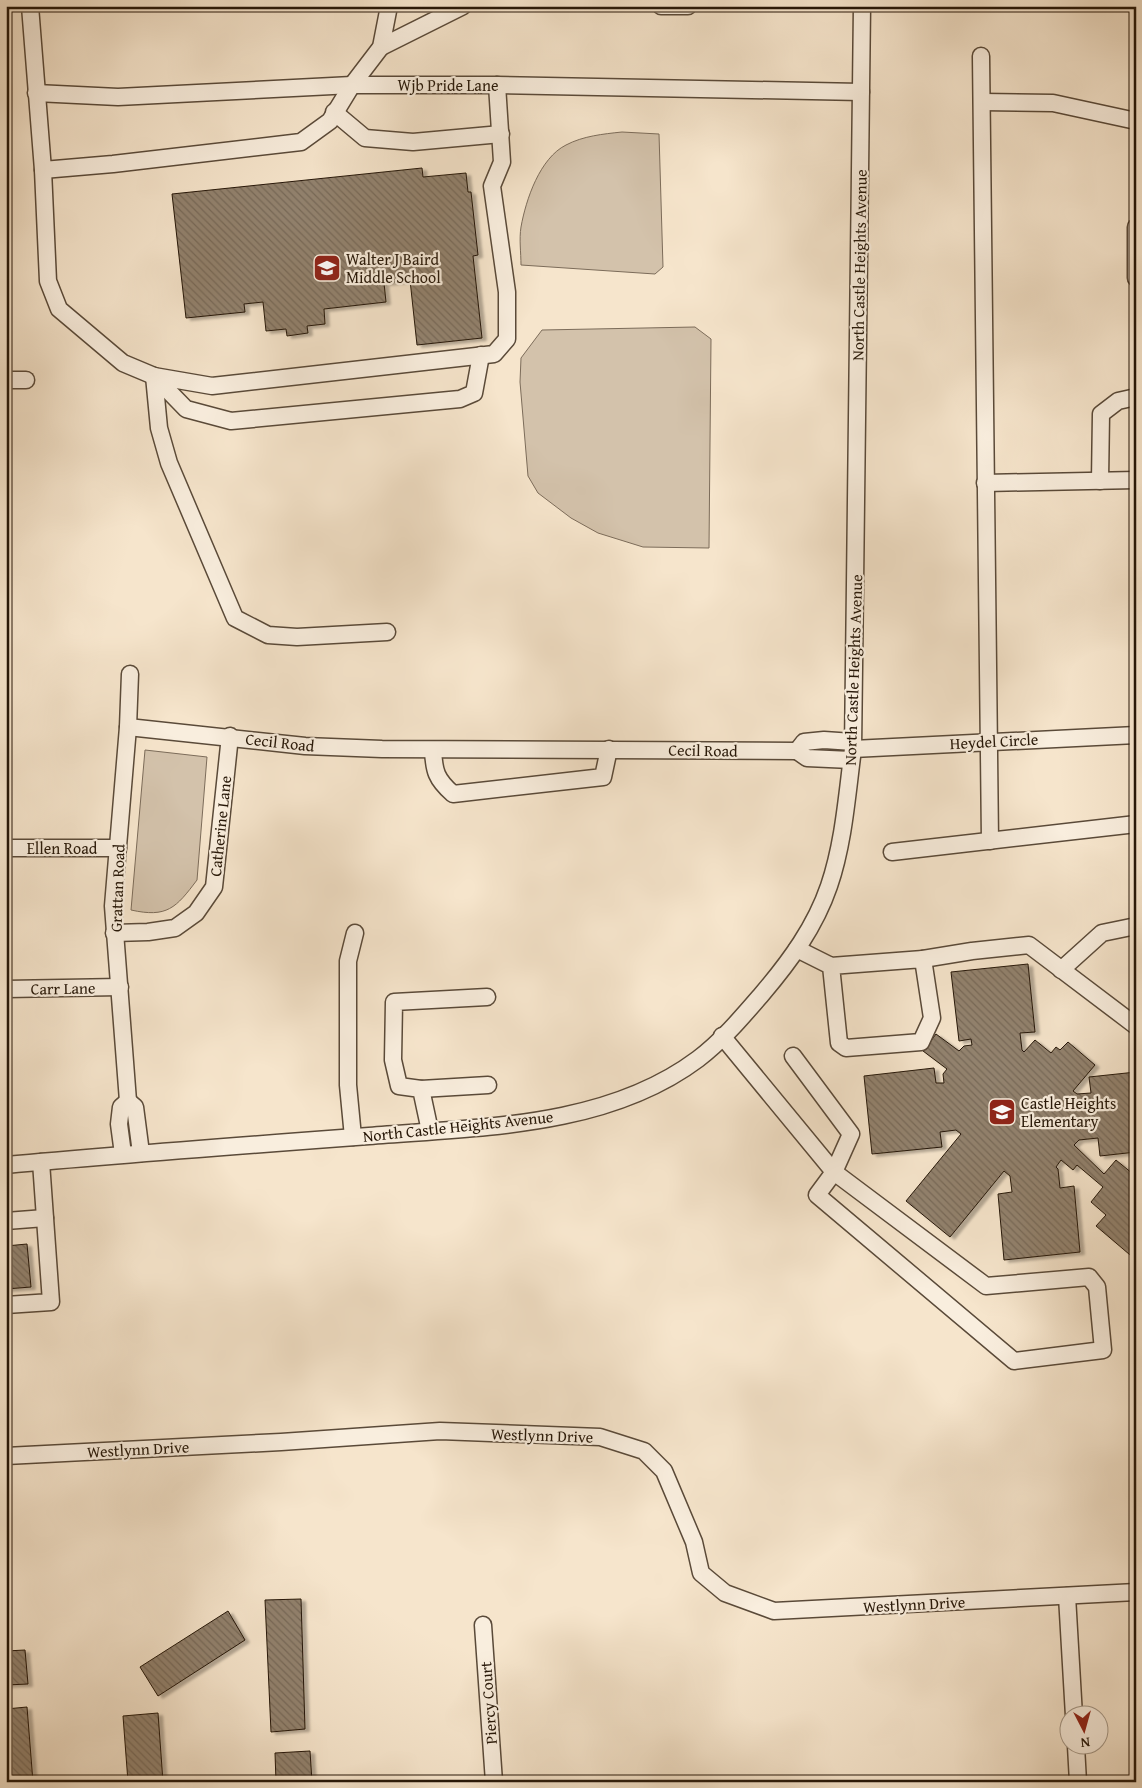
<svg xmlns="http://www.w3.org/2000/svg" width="1142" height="1788" viewBox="0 0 1142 1788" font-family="'Gentium Book Plus',serif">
  <defs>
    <pattern id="building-back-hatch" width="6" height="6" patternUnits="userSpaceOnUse" patternTransform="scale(1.25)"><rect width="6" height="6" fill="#92826e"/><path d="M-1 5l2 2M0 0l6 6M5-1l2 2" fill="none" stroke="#776958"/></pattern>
    <filter id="shadow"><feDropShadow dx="4.5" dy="2.5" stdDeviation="1" flood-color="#0004"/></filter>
  </defs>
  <rect width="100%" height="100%" fill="#f6e5cc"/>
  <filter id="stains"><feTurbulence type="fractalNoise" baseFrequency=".004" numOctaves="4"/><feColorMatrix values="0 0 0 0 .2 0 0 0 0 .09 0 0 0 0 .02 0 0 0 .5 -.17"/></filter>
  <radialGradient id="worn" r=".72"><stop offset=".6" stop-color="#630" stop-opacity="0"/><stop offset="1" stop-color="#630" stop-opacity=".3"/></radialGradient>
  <g fill="#d3c2ab" stroke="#7c6c5a">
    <path d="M622,132L659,134L663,267L655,274L521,265C521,253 519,239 521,227C526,199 540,158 566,145C583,136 603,134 622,132Z"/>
    <polygon points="695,327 711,339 709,548 643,547 598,533 571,518 538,493 528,476 520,382 521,358 542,330"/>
    <path d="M145,750L207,757L197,880C176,908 167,918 131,910Z"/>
  </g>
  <g fill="url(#building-back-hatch)" stroke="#261708" filter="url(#shadow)">
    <polygon points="422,168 423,177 466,173 468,192 471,192 478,255 473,256 482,338 417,345 410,280 384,283 386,302 324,309 325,324 307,326 308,333 287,336 286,329 266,331 263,302 244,304 245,312 186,318 172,194"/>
    <polygon points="1028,964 1035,1032 1020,1033 1022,1050 1024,1052 1035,1040 1051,1053 1056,1047 1060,1050 1068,1042 1095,1065 1073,1091 1077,1094 1091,1093 1089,1077 1136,1072 1136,1152 1100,1156 1098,1138 1079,1140 1074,1145 1104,1174 1116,1160 1133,1174 1136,1171 1136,1260 1096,1226 1106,1215 1091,1202 1103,1187 1077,1165 1073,1170 1061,1160 1056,1167 1058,1169 1060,1188 1074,1186 1080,1252 1004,1260 998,1194 1012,1192 1010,1176 1004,1171 950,1237 906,1201 961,1134 956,1130 940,1132 942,1147 872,1154 864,1076 934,1068 936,1083 944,1083 943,1074 947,1069 923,1051 936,1034 959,1051 964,1046 972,1045 971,1039 959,1041 951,972"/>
    <polygon points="27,1244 31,1287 6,1289 6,1246"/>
    <polygon points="301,1599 305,1729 271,1732 265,1600"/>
    <polygon points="228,1611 245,1640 158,1696 140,1667"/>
    <polygon points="25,1650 28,1684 6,1685 6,1651"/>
    <polygon points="27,1707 33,1782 6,1782 6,1709"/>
    <polygon points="158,1713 163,1782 128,1782 123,1716"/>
    <polygon points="310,1751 312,1782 276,1782 275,1753"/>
  </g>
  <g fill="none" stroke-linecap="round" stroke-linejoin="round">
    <g stroke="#5a4a39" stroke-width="19">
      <g id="minor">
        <polyline points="30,6 43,170 48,281 59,309 123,363 154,376 212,386 494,354 507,339 507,292 492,186 502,162 497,85"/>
        <polyline points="661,6 688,6"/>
        <polyline points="381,47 463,6"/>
        <polyline points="981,56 990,841"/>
        <polyline points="36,93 118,97 352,85 497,85 861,92"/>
        <polyline points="982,102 1053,103 1136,121"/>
        <polyline points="334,112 365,138 413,142 501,134"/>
        <polyline points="43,170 113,164 301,142 330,121 352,85 381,47 389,6"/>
        <polyline points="1136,227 1136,278"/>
        <polyline points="154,376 159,428 169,463 235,618 268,635 297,637 387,632"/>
        <polyline points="154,376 186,409 231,421 460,399 474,393 481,355"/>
        <polyline points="6,380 26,380"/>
        <polyline points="1100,481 1101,414 1118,401 1136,397"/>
        <polyline points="985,483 1136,480"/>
        <polyline points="128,727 305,746 382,749 797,751"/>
        <polyline points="853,749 1136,735"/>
        <path d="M433,750C434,771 436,779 453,794L603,777L609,749"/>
        <polyline points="797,751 804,742 824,740 853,742"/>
        <polyline points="797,751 807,758 851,760"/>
        <polyline points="6,848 118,848"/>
        <polyline points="892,852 1136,824"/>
        <polyline points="114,933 148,932 175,928 196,913 214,887 230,736"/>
        <polyline points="797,949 831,966 839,1043 846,1048 921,1042 932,1018 923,959 831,966"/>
        <polyline points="923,959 972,951 1029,945 1136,1026"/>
        <polyline points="1061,970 1102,933 1136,926"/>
        <polyline points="6,989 120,987"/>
        <polyline points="722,1036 834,1172 986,1286 1089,1277 1097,1287 1103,1350 1014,1361 817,1195 834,1172 851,1134 793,1056"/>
        <polyline points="421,1089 488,1085"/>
        <polyline points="128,1101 113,906 128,727 130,674"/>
        <polyline points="128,1101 135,1107 141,1153"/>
        <polyline points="430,1131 421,1089 399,1086 393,1060 394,1002 487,997"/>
        <polyline points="353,1137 348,1085 348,961 355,933"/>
        <polyline points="123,1154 119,1124 121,1107 128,1101"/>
        <path d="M6,1165C127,1154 248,1145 369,1136C479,1127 606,1128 698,1059C722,1041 743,1016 762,994C790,961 815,927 829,886C844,842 847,794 853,749L862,6"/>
        <polyline points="6,1221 45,1218"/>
        <polyline points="6,1305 51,1302 41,1162"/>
        <polyline points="6,1456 281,1442 440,1431 600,1437 644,1451 664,1471 694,1542 701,1573 725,1593 774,1611 1136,1592"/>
        <polyline points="1067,1596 1074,1716"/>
        <polyline points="483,1625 494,1782"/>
        <polyline points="1076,1746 1078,1782"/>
      </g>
    </g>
    <use href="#minor" stroke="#f9eede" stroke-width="16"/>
  </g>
  <defs>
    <g id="school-square" transform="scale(1.4375)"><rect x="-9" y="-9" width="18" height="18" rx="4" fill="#8f2418" stroke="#f9eede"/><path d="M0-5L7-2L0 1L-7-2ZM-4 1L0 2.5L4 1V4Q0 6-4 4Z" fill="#fff"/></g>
  </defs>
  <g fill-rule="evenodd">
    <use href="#school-square" x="327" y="268"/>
    <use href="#school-square" x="1002" y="1112"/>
  </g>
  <g text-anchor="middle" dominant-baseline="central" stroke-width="4.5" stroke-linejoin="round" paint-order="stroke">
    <g font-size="16" fill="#261708" stroke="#f9eede">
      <text x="448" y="85">Wjb Pride Lane</text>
      <text transform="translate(859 265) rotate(-89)">North Castle Heights Avenue</text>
      <text transform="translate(853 670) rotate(-88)">North Castle Heights Avenue</text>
      <text transform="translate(994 741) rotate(-3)">Heydel Circle</text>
      <text transform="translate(280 742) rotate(6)">Cecil Road</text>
      <text transform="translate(703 750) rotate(1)">Cecil Road</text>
      <text transform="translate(220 826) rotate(-84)">Catherine Lane</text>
      <text x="62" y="848">Ellen Road</text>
      <text transform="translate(117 888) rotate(-88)">Grattan Road</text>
      <text transform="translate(63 988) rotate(-1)">Carr Lane</text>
      <text transform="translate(458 1126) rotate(-6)">North Castle Heights Avenue</text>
      <text transform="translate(542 1435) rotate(2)">Westlynn Drive</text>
      <text transform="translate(138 1449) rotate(-3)">Westlynn Drive</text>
      <text transform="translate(914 1604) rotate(-3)">Westlynn Drive</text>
      <text transform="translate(488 1703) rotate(-94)">Piercy Court</text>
    </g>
    <g font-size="16" fill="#261708" stroke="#f9eede" text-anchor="start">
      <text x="346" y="259">Walter J Baird<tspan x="346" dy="18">Middle School</tspan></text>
      <text x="1021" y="1103">Castle Heights<tspan x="1021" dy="18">Elementary</tspan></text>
    </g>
  </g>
  <rect width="1142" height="1788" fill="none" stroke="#f6e5cc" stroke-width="25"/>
  <rect x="8" y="8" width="1127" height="1773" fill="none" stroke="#261708" stroke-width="2.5"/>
  <rect x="12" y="12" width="1117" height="1763" fill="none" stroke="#261708"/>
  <g transform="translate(1084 1730) rotate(174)"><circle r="24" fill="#f9eede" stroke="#a59888"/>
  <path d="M0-4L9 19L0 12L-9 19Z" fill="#8f2418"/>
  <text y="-8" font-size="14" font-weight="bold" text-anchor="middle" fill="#261708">N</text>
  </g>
  <rect width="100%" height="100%" filter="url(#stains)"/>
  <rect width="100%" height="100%" fill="url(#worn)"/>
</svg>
